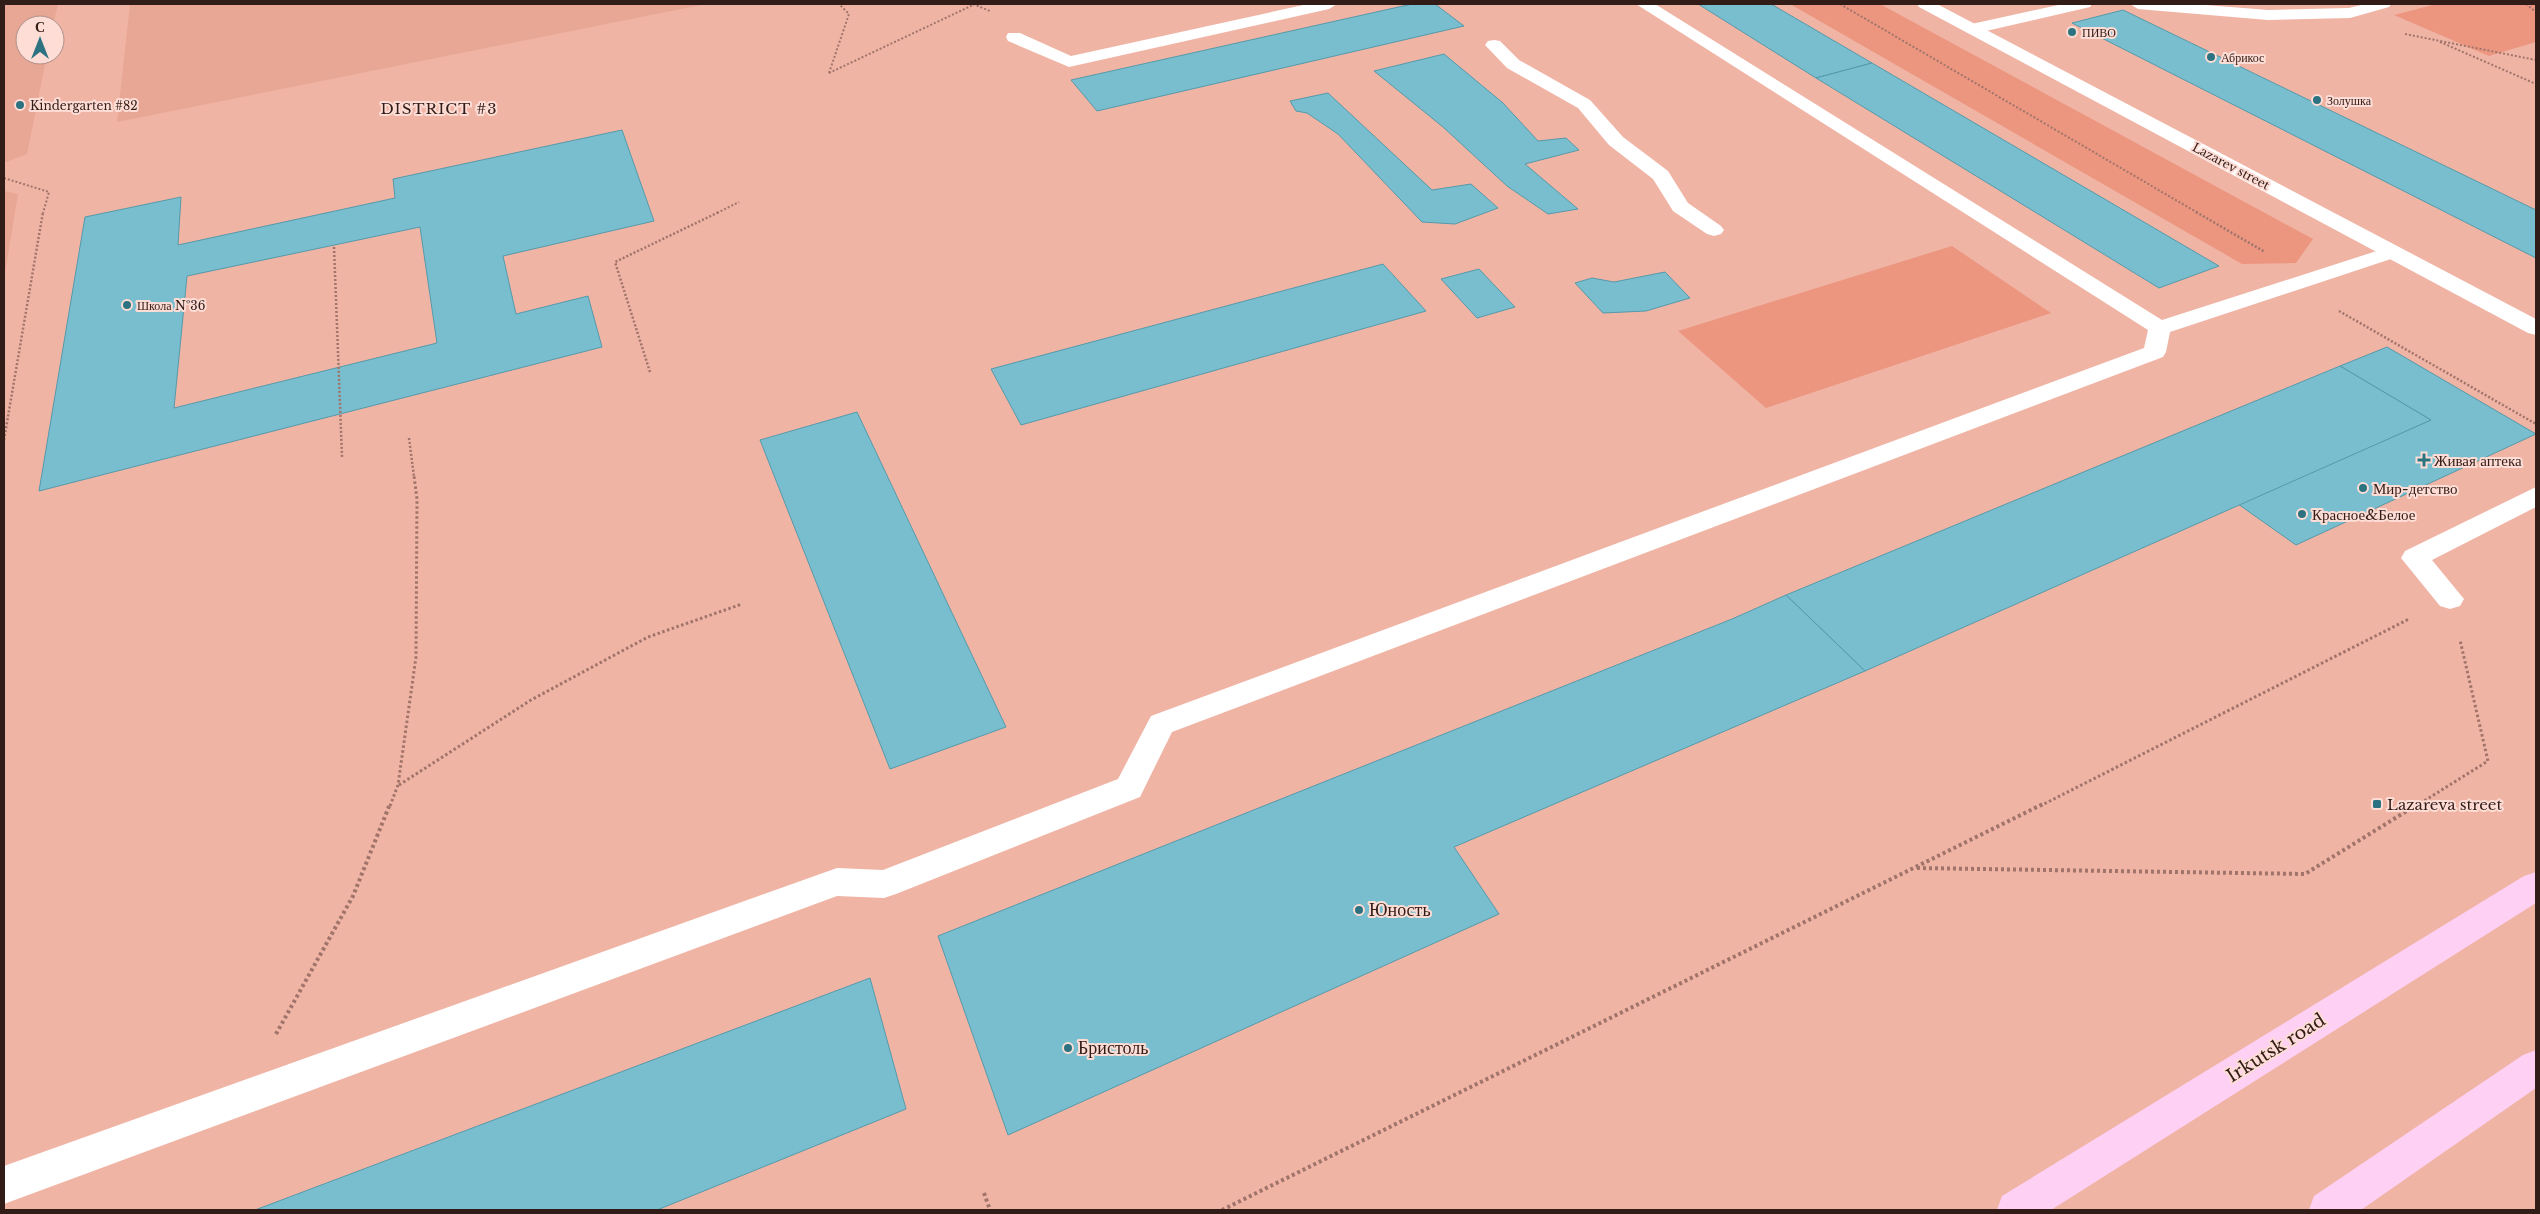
<svg xmlns="http://www.w3.org/2000/svg" width="2540" height="1214" viewBox="0 0 2540 1214" font-family="'Libre Baskerville',serif">
  <rect width="100%" height="100%" fill="#f0b4a5"/>
  <g fill="#e8a695">
    <polygon points="4,4 58,4 53,25 25,25 25,55 47,55 27,154 4,163"/>
    <polygon points="130,4 706,4 117,122"/>
    <polygon points="4,191 18,194 4,279"/>
  </g>
  <g fill="#ec9680">
    <polygon points="1790,4 1880,4 2313,239 2296,263 2242,264"/>
    <polygon points="2436,4 2536,4 2536,42 2489,56 2394,15"/>
    <polygon points="1952,246 2051,313 1766,408 1678,331"/>
  </g>
  <g fill="#79bece" stroke="#559aaa" fill-rule="evenodd">
    <polygon points="1412,4 1435,4 1464,26 1097,111 1071,80"/>
    <polygon points="1698,4 1771,4 1872,63 1816,78"/>
    <polygon points="2123,10 2536,210 2536,258 2072,23"/>
    <polygon points="1444,54 1503,103 1538,141 1566,138 1579,150 1525,164 1578,209 1548,214 1507,186 1443,127 1374,71"/>
    <polygon points="1872,63 2219,266 2159,288 1816,78"/>
    <polygon points="1328,93 1432,190 1471,184 1498,208 1455,224 1422,222 1338,134 1307,113 1296,111 1290,101"/>
    <path d="M622,130L654,221L503,256L516,314L588,296L602,347L39,491L85,217L181,197L178,245L395,198L393,179ZM420,227L437,343L174,408L187,276Z"/>
    <polygon points="1383,264 1426,311 1021,425 991,369"/>
    <polygon points="1479,269 1515,307 1477,318 1441,279"/>
    <polygon points="1665,272 1690,298 1646,311 1603,313 1575,283 1592,278 1614,282"/>
    <polygon points="2387,347 2536,434 2296,545 2238,504 2431,420 2340,366"/>
    <polygon points="2340,366 2431,420 1865,671 1786,595"/>
    <polygon points="857,412 1006,727 890,769 760,440"/>
    <polygon points="1786,595 1865,671 1454,847 1499,914 1008,1135 938,936 1732,619"/>
    <polygon points="870,978 906,1109 657,1210 255,1210"/>
  </g>
  <g fill="none" stroke-linecap="round" stroke-linejoin="round">
    <g stroke="#a0746a" stroke-width="2" stroke-dasharray="2 2" stroke-linecap="butt">
      <polyline points="973,4 990,11"/>
      <polyline points="1840,4 2198,213"/>
      <polyline points="2526,4 2536,12"/>
      <polyline points="2405,34 2536,60"/>
      <polyline points="2440,42 2536,84"/>
      <polyline points="829,73 973,5"/>
      <polyline points="829,73 849,14 839,4"/>
      <polyline points="4,178 49,192 43,213"/>
      <polyline points="717,213 739,202"/>
    </g>
    <g stroke="#a0746a" stroke-width="2.5" stroke-dasharray="2 2" stroke-linecap="butt">
      <polyline points="2196,212 2265,252"/>
      <polyline points="334,247 342,457"/>
      <polyline points="2339,311 2536,424"/>
      <polyline points="650,372 615,262 719,212"/>
      <polyline points="409,438 414,477"/>
      <polyline points="4,440 43,212"/>
    </g>
    <g stroke="#a0746a" stroke-width="3" stroke-dasharray="2.5 2.5" stroke-linecap="butt">
      <polyline points="399,785 531,700 648,637 742,604"/>
      <polyline points="390,806 398,785 416,657 417,499 414,476"/>
      <polyline points="2040,806 2409,619"/>
      <polyline points="2416,806 2488,761 2460,640"/>
    </g>
    <g stroke="#a0746a" stroke-width="4" stroke-dasharray="3 3" stroke-linecap="butt">
      <polyline points="1917,868 2305,874 2418,804"/>
      <polyline points="276,1034 353,896 390,804"/>
      <polyline points="984,1193 990,1210"/>
      <polyline points="1222,1210 2043,804"/>
    </g>
    <g fill="#fff" fill-rule="evenodd">
      <polygon points="1308,4 1337,4 1329,9 1069,67 1008,41 1006,37 1008,33 1020,33 1071,56"/>
      <polygon points="1636,4 1655,4 2162,320 2386,248 2393,246 2400,248 2403,252 2400,256 2170,332 2166,352 2163,357 1172,732 1140,797 896,894 884,898 837,896 4,1204 4,1166 837,868 883,870 1118,779 1151,716 2144,348 2148,330"/>
      <polygon points="1494,40 1500,41 1519,60 1590,100 1623,137 1668,171 1688,203 1721,226 1724,230 1721,234 1714,236 1707,234 1673,211 1653,179 1609,145 1578,108 1507,68 1485,45 1488,41"/>
      <polygon points="2536,487 2536,507 2432,560 2464,599 2460,606 2450,609 2440,606 2401,558 2405,551"/>
    </g>
    <g fill="#fff" fill-rule="evenodd">
      <polygon points="2063,4 2092,4 2090,7 1973,34 1967,33 1965,29 1967,25"/>
      <polygon points="2130,4 2193,4 2268,10 2349,8 2365,4 2391,4 2389,7 2350,18 2268,20 2138,9"/>
    </g>
    <polygon fill="#fff" fill-rule="evenodd" points="1917,4 1937,4 2536,319 2536,335 2528,333 1919,7"/>
    <g fill="#fed0f4" fill-rule="evenodd">
      <polygon points="2536,872 2536,903 2051,1210 1997,1210 2002,1196 2524,876"/>
      <polygon points="2536,1050 2536,1088 2361,1210 2309,1210 2314,1196 2523,1055"/>
    </g>
  </g>
  <g fill="#2d7281" stroke="#fdddd5" stroke-width="2">
    <circle cx="2072" cy="32" r="5"/>
    <circle cx="2211" cy="57" r="5"/>
    <circle cx="2317" cy="100" r="5"/>
    <circle cx="20" cy="105" r="5"/>
    <circle cx="127" cy="305" r="5"/>
    <path d="M2421.5 452.5h5v5h5v5h-5v5h-5v-5h-5v-5h5z"/>
    <circle cx="2363" cy="488" r="5"/>
    <circle cx="2302" cy="514" r="5"/>
    <rect x="2372" y="799" width="10" height="10" rx="2.5"/>
    <circle cx="1359" cy="910" r="5"/>
    <circle cx="1068" cy="1048" r="5"/>
  </g>
  <g text-anchor="middle" dominant-baseline="central" stroke-width="4" stroke-linejoin="round" paint-order="stroke">
    <g font-size="12" fill="#321c17" stroke="#fdddd5" text-anchor="start">
      <text x="2082" y="32">ПИВО</text>
      <text x="2221" y="57">Абрикос</text>
      <text x="2327" y="100">Золушка</text>
      <text x="30" y="105">Kindergarten #82</text>
      <text x="137" y="305">Школа №36</text>
    </g>
    <g font-size="12" fill="#321c17" stroke="#fdddd5">
      <text transform="translate(2231 166) rotate(28)">Lazarev street</text>
    </g>
    <g font-size="15" letter-spacing="1" fill="#321c17" stroke="#fdddd5">
      <text x="439" y="108">DISTRICT #3</text>
    </g>
    <g font-size="15" fill="#321c17" stroke="#fdddd5" text-anchor="start">
      <text x="2434" y="460">Живая аптека</text>
      <text x="2373" y="488">Мир-детство</text>
      <text x="2312" y="514">Красное&amp;Белое</text>
      <text x="2387" y="804">Lazareva street</text>
    </g>
    <g font-size="18" fill="#321c17" stroke="#fdddd5" text-anchor="start">
      <text x="1369" y="910">Юность</text>
      <text x="1078" y="1048">Бристоль</text>
    </g>
    <g font-size="18" fill="#321c17" stroke="#fdddd5">
      <text transform="translate(2276 1048) rotate(-32)">Irkutsk road</text>
    </g>
  </g>
  <rect width="2540" height="1214" fill="none" stroke="#321c17" stroke-width="10"/>
  <g transform="translate(40 40)"><circle r="24" fill="#fdddd5" stroke="#ac9089"/>
  <path d="M0-4L9 19L0 12L-9 19Z" fill="#2d7281"/>
  <text y="-8" font-size="14" font-weight="bold" text-anchor="middle" fill="#321c17">С</text>
  </g>
</svg>
